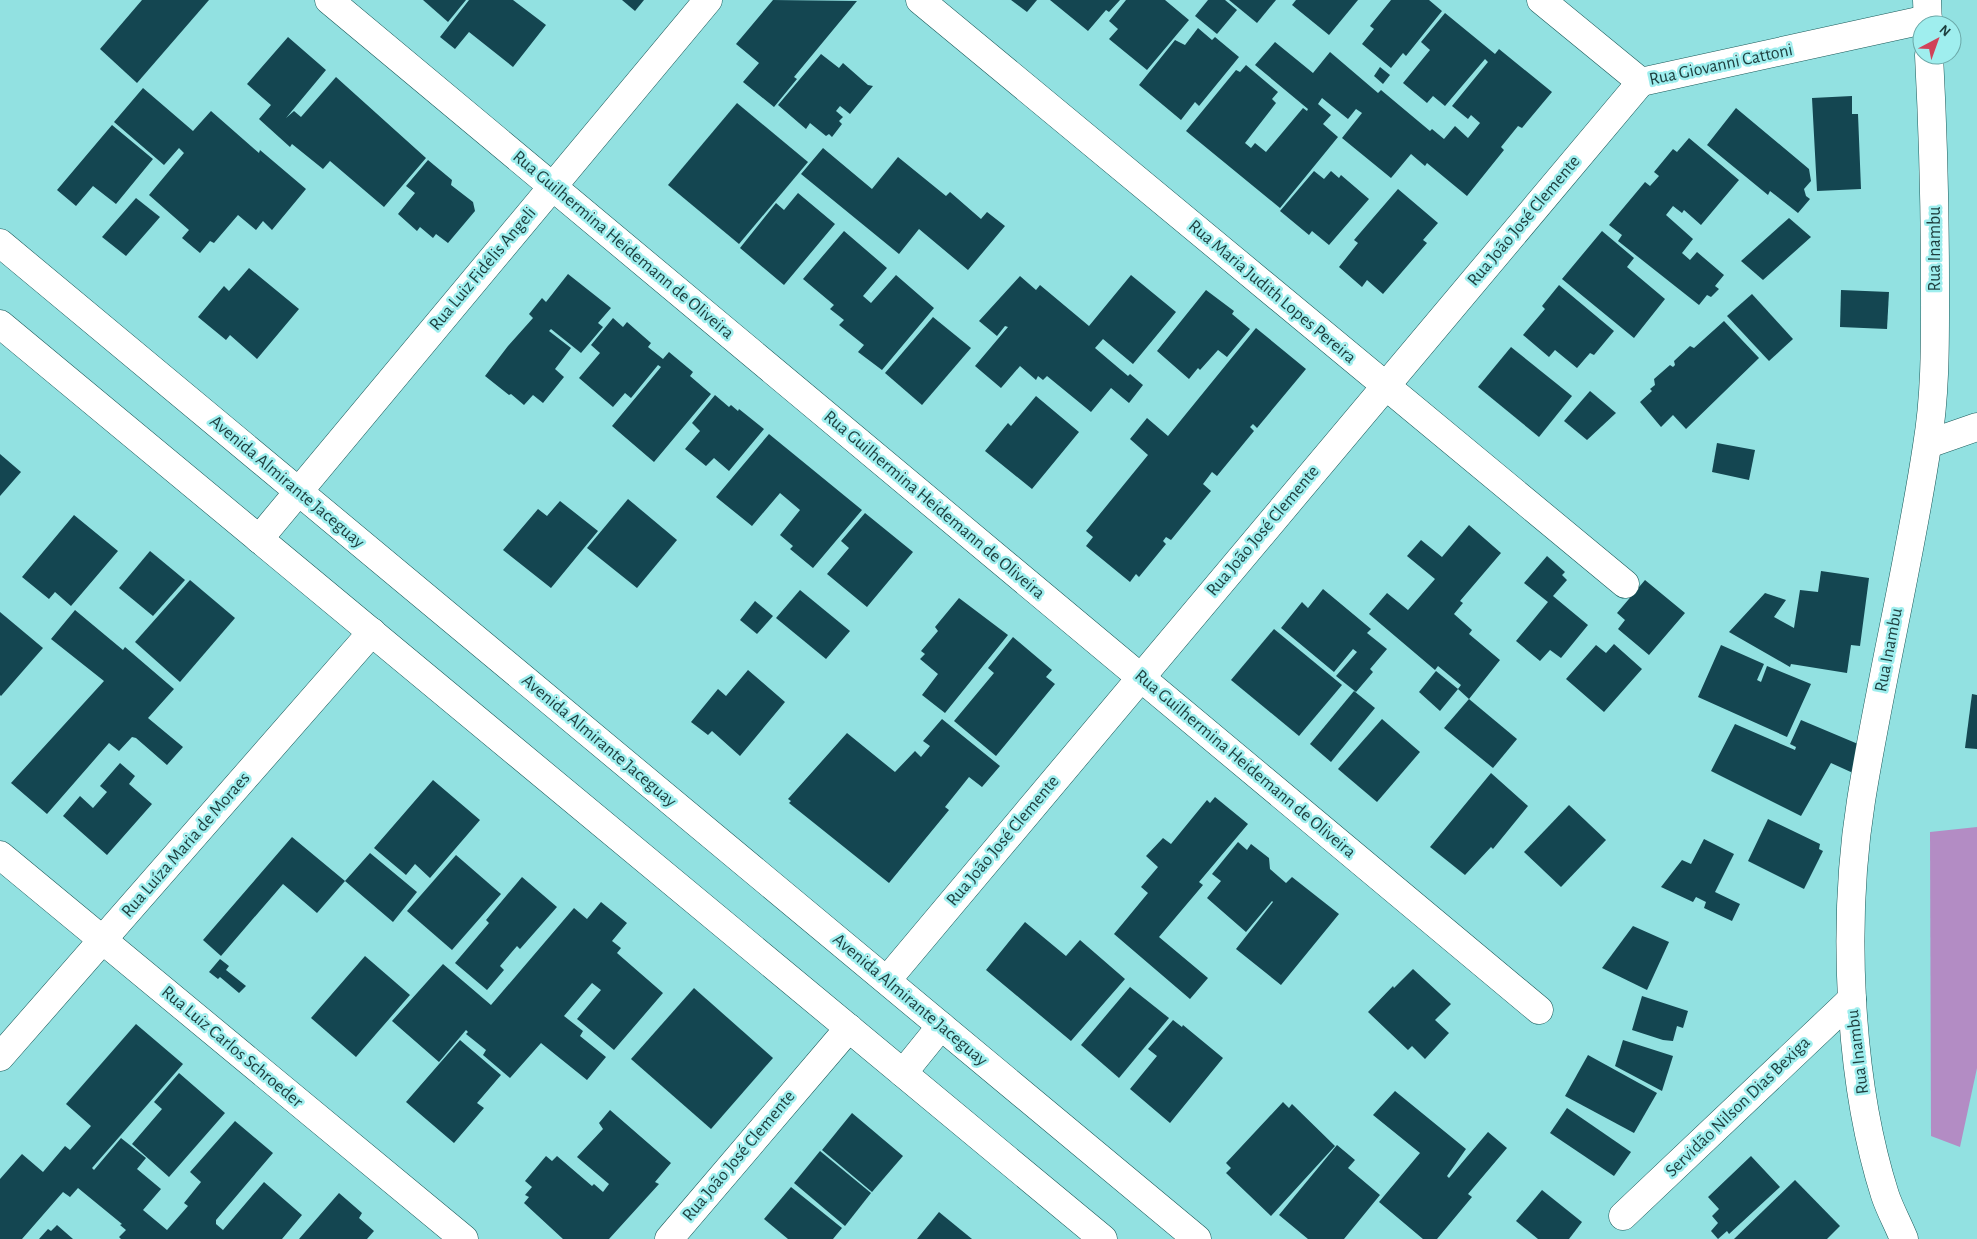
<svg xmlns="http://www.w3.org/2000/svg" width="1977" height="1239" viewBox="0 0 1977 1239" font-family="'Alegreya Sans',sans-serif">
  <rect width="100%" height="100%" fill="#92e1e1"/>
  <polygon fill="#b38cc4" points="1977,827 1977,1068 1960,1147 1931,1136 1930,832"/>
  <g fill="#144651">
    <polygon points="142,0 209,0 137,83 100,49"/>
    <polygon points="423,0 466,0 448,22"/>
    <polygon points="469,0 513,0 546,25 513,67 469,32 455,49 440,37"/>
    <polygon points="622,0 644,0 635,11"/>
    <polygon points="773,0 857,1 794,77 797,79 774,107 743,82 759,63 736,44"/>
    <polygon points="1011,0 1037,0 1027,12"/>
    <polygon points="1050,0 1120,0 1109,12 1106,10 1088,31"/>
    <polygon points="1126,0 1165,0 1189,20 1147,70 1109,39 1118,29 1109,21"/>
    <polygon points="1208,0 1225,0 1237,10 1217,34 1195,16"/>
    <polygon points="1229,0 1276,0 1257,23"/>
    <polygon points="1296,0 1358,0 1329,35 1292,5"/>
    <polygon points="1391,0 1429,0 1442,11 1406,56 1403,53 1391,68 1362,44 1374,29 1370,26"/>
    <polygon points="1445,13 1495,54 1499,49 1552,92 1522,128 1518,126 1501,147 1504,150 1467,196 1427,163 1425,166 1411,154 1391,178 1342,138 1362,113 1356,109 1348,119 1322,98 1318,104 1331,115 1323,124 1338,137 1280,208 1186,131 1236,70 1240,72 1246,65 1278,92 1272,99 1276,103 1245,143 1251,148 1255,143 1266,152 1303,108 1307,111 1308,109 1255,65 1275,42 1313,73 1330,52 1378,93 1381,90 1430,131 1432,129 1444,139 1455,126 1468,138 1480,123 1471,115 1468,119 1452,106 1488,62 1485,59 1445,106 1433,96 1427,103 1403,83 1430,50 1421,42"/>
    <polygon points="1198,28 1212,40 1215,37 1239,57 1199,106 1195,102 1181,120 1139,85 1175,40 1185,45"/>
    <polygon points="288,37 326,70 286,118 294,111 301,117 336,77 426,158 384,207 330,161 323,169 292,144 290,147 259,119 271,105 247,84"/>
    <polygon points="821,54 839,68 843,63 868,85 873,86 850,114 840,106 836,111 843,117 839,121 842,124 832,137 829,134 826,136 810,123 806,129 778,105"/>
    <polygon points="1380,67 1390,75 1383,84 1374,76"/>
    <polygon points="143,88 193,131 211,111 259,153 260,150 306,189 272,230 263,221 256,230 238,215 214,243 210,241 200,253 182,238 189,230 149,195 184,153 179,148 164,165 114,122"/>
    <polygon points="1852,96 1852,114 1858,114 1861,189 1817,191 1812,98"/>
    <polygon points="737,103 808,162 739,244 668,185"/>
    <polygon points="1736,108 1809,169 1811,181 1804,189 1806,196 1810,199 1798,213 1770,191 1768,195 1707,145"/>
    <polygon points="112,125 153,159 116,204 93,186 76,206 57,190"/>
    <polygon points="1689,138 1739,180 1701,225 1684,210 1682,213 1673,206 1666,215 1693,239 1682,253 1690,260 1697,252 1724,275 1715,286 1719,289 1711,297 1707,295 1699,305 1618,241 1622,235 1609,225 1645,182 1650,186 1659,176 1654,172 1673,149 1677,152"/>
    <polygon points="823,148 872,189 898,157 946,196 950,192 981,219 987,212 1005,226 968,270 919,229 899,254 801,174"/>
    <polygon points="428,160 452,180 451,185 473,202 475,211 448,243 436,234 433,238 420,227 417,231 398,214 415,193 406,186"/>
    <polygon points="1314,171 1324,179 1331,171 1339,178 1341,175 1369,199 1329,245 1312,231 1309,235 1280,211"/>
    <polygon points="1398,189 1438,223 1423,240 1427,243 1383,294 1367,280 1362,287 1339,267 1358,243 1354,240"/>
    <polygon points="798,193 835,224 784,285 740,248 776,203 784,210"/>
    <polygon points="136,198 160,217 126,256 102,237"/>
    <polygon points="1789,218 1811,237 1763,280 1741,261"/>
    <polygon points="844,231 887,268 863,296 871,303 896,275 934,308 882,370 858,352 864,345 839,325 844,320 830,309 834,305 803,279"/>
    <polygon points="1602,231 1634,258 1627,267 1665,299 1634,338 1562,279"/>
    <polygon points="249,268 299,309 257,359 230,335 226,340 198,317 224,286 229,291"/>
    <polygon points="568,274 611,308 598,323 603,327 581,353 551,329 549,331 571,348 555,369 564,377 543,403 533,395 524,405 511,394 509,395 485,376 508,346 533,318 529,314 542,298 546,302"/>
    <polygon points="1131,275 1176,312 1133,364 1103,339 1095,348 1128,376 1130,374 1143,385 1129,403 1111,388 1091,412 1047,376 1043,380 1038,376 1036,380 1020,366 1001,388 975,366 1008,327 1005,326 997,336 979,321 1020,276 1036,290 1040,285 1089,326"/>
    <polygon points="1559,285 1614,331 1594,355 1590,353 1577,368 1555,350 1549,357 1523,335 1545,309 1542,306"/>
    <polygon points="1206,290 1234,311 1232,314 1250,329 1227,357 1218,350 1200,370 1198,368 1189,379 1157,351"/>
    <polygon points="1841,290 1889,292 1887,329 1840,327"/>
    <polygon points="1752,294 1793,339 1769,361 1727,316"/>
    <polygon points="933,317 971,348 922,405 885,373"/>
    <polygon points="613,318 623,327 627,322 651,343 648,347 663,359 669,352 693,372 690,376 711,394 654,462 612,426 661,367 658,365 631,398 625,393 613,407 579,378 600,353 591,345"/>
    <polygon points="1724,321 1759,358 1686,429 1673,415 1661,427 1640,402 1652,391 1650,389 1655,385 1654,379 1670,365 1673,367 1675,365 1674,361 1690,346 1694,348"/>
    <polygon points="1256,328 1306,369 1257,428 1253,424 1250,427 1254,431 1217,476 1212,472 1203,484 1211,491 1171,540 1166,537 1163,541 1166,544 1139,577 1136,574 1130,582 1086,546 1093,537 1086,531 1148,455 1130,439 1147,418 1168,436"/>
    <polygon points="1511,347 1572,396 1539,437 1478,387"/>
    <polygon points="1590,391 1616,413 1587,440 1564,421"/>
    <polygon points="715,395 729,407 731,405 738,411 739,409 764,429 729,471 714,458 706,466 685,449 700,431 692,423"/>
    <polygon points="1036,396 1079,432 1032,489 985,451 1008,423 1011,426"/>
    <polygon points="769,434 862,510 813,568 790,549 793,546 780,535 800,510 780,493 752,526 716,497"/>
    <polygon points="1717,443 1755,450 1749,480 1712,472"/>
    <polygon points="0,454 21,472 0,496"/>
    <polygon points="628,499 677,540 637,588 587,548"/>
    <polygon points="560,501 598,531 551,588 503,550 538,509 547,516"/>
    <polygon points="865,513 913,552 867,607 827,574 849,548 841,541"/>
    <polygon points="74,515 118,551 71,606 55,592 49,599 22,577"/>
    <polygon points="1469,525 1501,553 1460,601 1463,603 1454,614 1472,630 1469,634 1500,660 1469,699 1458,689 1461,685 1438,666 1435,670 1369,614 1387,593 1408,610 1435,579 1407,556 1421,540 1442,557"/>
    <polygon points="150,551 185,580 153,616 119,588"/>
    <polygon points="1547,556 1565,572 1562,575 1567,580 1553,596 1588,625 1561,658 1550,650 1540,661 1516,641 1548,602 1524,583"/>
    <polygon points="1821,571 1869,578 1860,646 1851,645 1847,673 1791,664 1790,667 1729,632 1765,593 1786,600 1774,617 1794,628 1800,590 1818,592"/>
    <polygon points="190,580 235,618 180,682 135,642"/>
    <polygon points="1645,580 1685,613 1649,655 1618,629 1625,620 1617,613"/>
    <polygon points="1323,589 1371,629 1367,633 1387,649 1370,669 1373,672 1356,692 1336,676 1357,652 1353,649 1334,672 1281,628 1302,602 1308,608"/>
    <polygon points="800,590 850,631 826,659 776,618"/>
    <polygon points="959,598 1008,635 945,713 922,695 938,674 920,659 925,654 921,651 938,631 935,627"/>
    <polygon points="755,601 773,616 757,634 740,620"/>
    <polygon points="75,610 123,650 125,647 174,689 148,718 183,747 167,765 136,738 132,737 119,751 109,743 47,814 11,783 104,681 51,639"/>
    <polygon points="0,612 43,648 1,696 0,695"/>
    <polygon points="1274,629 1342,685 1299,736 1231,680"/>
    <polygon points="1013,637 1052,670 1046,677 1055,684 996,756 954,721 994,673 988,668"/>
    <polygon points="1614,644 1642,669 1604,712 1566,679 1596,645 1606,653"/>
    <polygon points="1721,645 1764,664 1757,680 1761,682 1767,666 1811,684 1787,737 1698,697"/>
    <polygon points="748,670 785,702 740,756 712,731 708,735 691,722 718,689 726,696"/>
    <polygon points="1436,671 1458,689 1440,711 1419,692"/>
    <polygon points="1354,691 1375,708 1331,762 1310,744"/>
    <polygon points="1972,694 1977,695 1977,749 1965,748"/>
    <polygon points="1469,699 1517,739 1493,768 1444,728"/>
    <polygon points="942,719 1000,766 982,787 969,777 945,807 949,810 889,883 789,803 791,801 788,799 847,733 895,772 915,751 921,757 930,746 923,741"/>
    <polygon points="1382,719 1420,752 1377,802 1338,769"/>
    <polygon points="1801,720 1858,744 1853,773 1831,763 1801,816 1711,771 1735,724 1795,750 1796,747 1790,744"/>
    <polygon points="120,763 135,776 129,784 152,804 107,855 63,816 80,796 93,808 107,792 100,786"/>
    <polygon points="1491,773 1528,806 1493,849 1491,847 1465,875 1430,847"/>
    <polygon points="433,780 480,820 430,878 415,864 406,875 374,848"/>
    <polygon points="1215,797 1248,824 1199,882 1203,885 1159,937 1208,978 1190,999 1114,934 1148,893 1141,887 1158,867 1146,856 1163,838 1171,844 1207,800 1210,803"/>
    <polygon points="1569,805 1606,840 1561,887 1524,852"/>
    <polygon points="1768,819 1820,844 1819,849 1823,851 1804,889 1748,861"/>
    <polygon points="292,837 345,881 370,853 417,892 393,922 345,881 317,913 283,884 221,956 203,940"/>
    <polygon points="1704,839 1734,854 1715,892 1740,904 1732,921 1704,908 1706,902 1696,897 1693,902 1661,887 1682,860 1691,864"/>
    <polygon points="1238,842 1247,850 1251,844 1269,858 1270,869 1286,883 1292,877 1339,914 1281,985 1236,949 1273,902 1272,901 1246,932 1207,898 1221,881 1212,874"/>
    <polygon points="456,855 501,894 452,950 407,911"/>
    <polygon points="522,877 557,907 520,949 517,946 500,966 504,970 487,990 455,963 489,923 486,920"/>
    <polygon points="601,902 627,923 612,941 621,948 617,953 663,993 614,1050 577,1019 601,990 592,983 564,1016 583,1031 580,1036 606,1057 587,1080 541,1043 510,1078 483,1055 486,1050 466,1034 468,1032 466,1030 439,1062 392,1021 443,964 491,1005 574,908 587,919"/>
    <polygon points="1025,922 1066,956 1080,940 1125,979 1071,1041 986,970"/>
    <polygon points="1633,926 1669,942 1647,990 1602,968"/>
    <polygon points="365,956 410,995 356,1057 311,1018"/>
    <polygon points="220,959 229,966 226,970 246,986 239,993 220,977 218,979 209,972"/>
    <polygon points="1413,969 1451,1004 1435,1020 1449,1033 1425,1059 1412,1046 1408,1050 1368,1012 1393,986 1394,988"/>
    <polygon points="1130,987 1169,1018 1119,1078 1081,1045"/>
    <polygon points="694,988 773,1058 711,1129 631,1059"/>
    <polygon points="1642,996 1688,1011 1683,1028 1677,1026 1673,1041 1663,1040 1632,1030"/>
    <polygon points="1173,1020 1182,1027 1183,1025 1223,1058 1170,1123 1130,1089 1157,1056 1148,1049"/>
    <polygon points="136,1024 183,1064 92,1168 94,1170 121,1138 146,1158 137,1169 161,1189 143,1210 167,1230 188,1206 184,1203 201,1182 190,1172 235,1121 273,1153 216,1220 216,1224 223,1230 264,1182 302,1215 282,1239 121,1239 119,1237 126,1230 120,1225 122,1224 78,1188 70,1197 63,1192 22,1239 0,1239 0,1179 22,1154 43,1172 65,1146 70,1150 91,1126 66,1104"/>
    <polygon points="460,1040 501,1075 477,1103 484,1108 454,1143 406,1102"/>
    <polygon points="1623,1040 1673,1056 1662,1091 1615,1066"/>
    <polygon points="1588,1055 1657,1093 1634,1133 1565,1096"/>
    <polygon points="179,1073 225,1113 169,1177 132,1144 162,1109 154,1102"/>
    <polygon points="1395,1091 1466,1149 1447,1176 1449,1178 1488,1132 1507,1148 1468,1194 1472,1197 1437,1239 1423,1239 1379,1202 1420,1153 1373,1115"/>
    <polygon points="1283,1102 1289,1108 1292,1104 1335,1146 1271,1216 1226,1173 1231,1168 1226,1163"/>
    <polygon points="1567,1108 1631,1152 1614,1176 1550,1133"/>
    <polygon points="610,1110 671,1163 655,1182 659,1184 609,1239 563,1239 524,1203 529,1197 525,1195 532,1187 525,1181 546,1156 552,1161 557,1156 592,1186 594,1184 603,1192 609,1184 577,1157 603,1129 599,1123"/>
    <polygon points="852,1113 903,1156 872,1192 822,1150"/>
    <polygon points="1337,1145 1355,1160 1348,1168 1380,1195 1344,1239 1308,1239 1279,1215"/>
    <polygon points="820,1151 871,1193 845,1226 794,1183"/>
    <polygon points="1751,1156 1780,1187 1729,1234 1727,1231 1718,1239 1711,1231 1718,1223 1712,1216 1719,1209 1708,1197"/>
    <polygon points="1795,1180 1840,1226 1827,1239 1734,1239"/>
    <polygon points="791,1187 842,1228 833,1239 788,1239 764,1219"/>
    <polygon points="1542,1190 1582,1222 1569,1239 1538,1239 1516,1221"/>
    <polygon points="339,1193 362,1213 359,1218 374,1231 367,1239 299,1239"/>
    <polygon points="939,1212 972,1239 917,1239"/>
    <polygon points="57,1225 73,1239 39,1239 48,1229 51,1231"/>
  </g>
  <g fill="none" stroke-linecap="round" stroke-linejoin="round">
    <g stroke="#195858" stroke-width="29">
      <g id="minor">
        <polyline points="329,0 1539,1010"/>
        <polyline points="920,0 1625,584"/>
        <polyline points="1541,0 1641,82 1928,19"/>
        <polyline points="0,243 1197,1239"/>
        <polyline points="1928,444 1977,427"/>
        <polyline points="259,539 708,0"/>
        <polyline points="0,855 464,1239"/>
        <polyline points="887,980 1641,82"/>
        <polyline points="0,1057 372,632"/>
        <polyline points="903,1073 941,1026"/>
        <polyline points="1623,1216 1852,999"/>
        <polyline points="669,1239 849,1028"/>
      </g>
    </g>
    <g stroke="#195858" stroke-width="29">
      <g id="tertiary">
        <polyline points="1927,0 1928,25"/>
        <path d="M1904,1239C1898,1224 1890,1210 1885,1195C1848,1079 1842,921 1861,801C1880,682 1909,565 1927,446C1936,392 1935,337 1935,284C1935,207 1933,131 1929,55"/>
      </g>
    </g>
    <g stroke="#195858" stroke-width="29">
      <polyline id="secondary" points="0,324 1103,1239"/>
    </g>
    <use href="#minor" stroke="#fff" stroke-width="28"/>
    <use href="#tertiary" stroke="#fff" stroke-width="28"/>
    <use href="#secondary" stroke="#fff" stroke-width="28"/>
  </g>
  <g text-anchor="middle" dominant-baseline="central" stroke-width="5" stroke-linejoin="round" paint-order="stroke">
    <g font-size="18" fill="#1d3e3e" stroke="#9feeee">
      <text transform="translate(1721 65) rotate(-12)">Rua Giovanni Cattoni</text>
      <text transform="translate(1524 221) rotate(-50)">Rua João José Clemente</text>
      <text transform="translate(623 245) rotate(40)">Rua Guilhermina Heidemann de Oliveira</text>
      <text transform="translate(1935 249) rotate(-90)">Rua Inambu</text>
      <text transform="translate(483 269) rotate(-50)">Rua Luiz Fidélis Angeli</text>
      <text transform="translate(1272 292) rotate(40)">Rua Maria Judith Lopes Pereira</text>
      <text transform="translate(287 482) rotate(40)">Avenida Almirante Jaceguay</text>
      <text transform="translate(934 505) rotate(40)">Rua Guilhermina Heidemann de Oliveira</text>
      <text transform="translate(1263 531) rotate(-50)">Rua João José Clemente</text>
      <text transform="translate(1889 650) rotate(-79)">Rua Inambu</text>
      <text transform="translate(599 741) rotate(40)">Avenida Almirante Jaceguay</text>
      <text transform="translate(1245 764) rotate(40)">Rua Guilhermina Heidemann de Oliveira</text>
      <text transform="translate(1003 841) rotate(-50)">Rua João José Clemente</text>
      <text transform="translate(186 845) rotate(-49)">Rua Luíza Maria de Moraes</text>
      <text transform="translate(910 1000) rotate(40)">Avenida Almirante Jaceguay</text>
      <text transform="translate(232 1047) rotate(40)">Rua Luiz Carlos Schroeder</text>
      <text transform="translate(1858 1052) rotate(-97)">Rua Inambu</text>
      <text transform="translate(1738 1107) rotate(-44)">Servidão Nilson Dias Bexiga</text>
      <text transform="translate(739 1156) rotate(-50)">Rua João José Clemente</text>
    </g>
  </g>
  <g transform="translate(1937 40) rotate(41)"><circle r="24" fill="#9feeee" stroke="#6ba8a8"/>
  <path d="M0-4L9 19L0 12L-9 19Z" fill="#d14158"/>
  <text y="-8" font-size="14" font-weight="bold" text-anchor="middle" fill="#1d3e3e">N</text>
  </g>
</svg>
